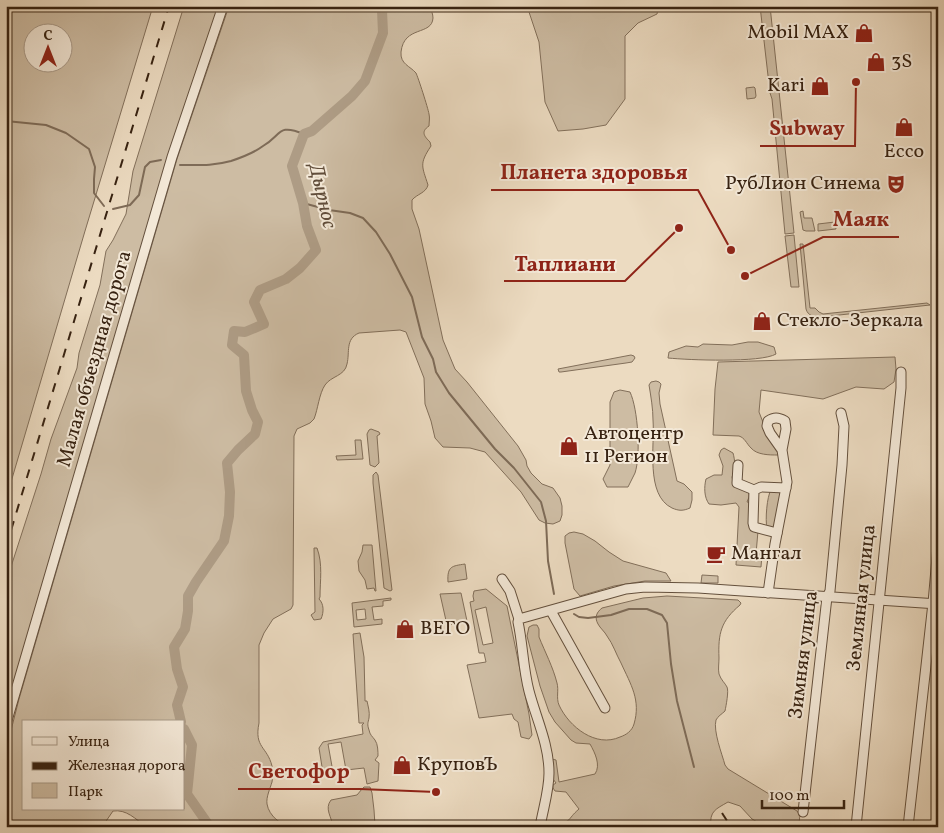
<svg xmlns="http://www.w3.org/2000/svg" width="944" height="833" viewBox="0 0 944 833" font-family="Vollkorn,serif">
  <rect width="100%" height="100%" fill="#ecdbc1"/>
  <filter id="stains"><feTurbulence type="fractalNoise" baseFrequency=".004" numOctaves="4"/><feColorMatrix values="0 0 0 0 .2 0 0 0 0 .09 0 0 0 0 .02 0 0 0 .5 -.17"/></filter>
  <radialGradient id="worn" r=".72"><stop offset=".6" stop-color="#630" stop-opacity="0"/><stop offset="1" stop-color="#630" stop-opacity=".3"/></radialGradient>
  <g fill="#cdbca3" stroke="#826f5a" fill-rule="evenodd">
    <path d="M6,6H153L85,231L6,499ZM32,32H62V62H32Z"/>
    <polygon points="184,6 219,6 6,712 6,591 8,585 8,576 41,474 51,439 77,368 79,353 100,285 106,251 113,240 126,214 133,171"/>
    <path d="M229,6H430C431,10 433,14 433,18C432,36 404,25 401,52C400,64 410,66 416,73C418,77 428,108 429,114C430,118 429,122 429,126C420,132 425,137 430,142L431,146C419,164 422,166 428,185C426,193 417,194 412,200V209L419,229L443,340L455,369L467,382L518,446L526,460L527,466L531,473L542,484L553,488L560,498L562,506V515L560,521L553,524L545,523L539,520L521,492L485,452L470,448L443,447L435,438L431,421L425,404L424,378L406,332L400,330L359,333C345,339 350,352 347,364C345,376 331,376 325,385C319,394 318,409 314,419L310,423L297,429L294,436L293,605L291,609L273,619L264,633L259,645V723C254,748 267,746 272,766C273,771 273,777 272,782C270,789 266,797 267,804C269,816 281,825 291,827H146C136,819 126,809 113,811L102,827H55L51,823L45,822L34,827H22L6,823V750L19,699L177,159ZM24,722H184V809H24Z"/>
    <polygon points="527,6 659,6 657,14 638,23 625,36 625,99 606,125 583,129 558,131 545,102 539,42"/>
    <polygon points="760,6 770,6 794,233 785,234 772,99 770,93"/>
    <polygon points="754,87 755,88 756,96 755,98 747,99 746,88"/>
    <polygon points="803,211 804,218 812,218 815,231 806,231 803,230 800,212"/>
    <polygon points="875,217 876,224 860,226 859,219"/>
    <polygon points="835,222 836,229 818,231 818,224"/>
    <polygon points="794,235 799,287 791,287 785,236"/>
    <path d="M800,244H803L810,308H815L819,312L823,314L927,303L930,305L821,317C814,317 808,316 806,309Z"/>
    <path d="M748,342H758L774,347L776,354C761,363 688,360 668,358L669,352L686,346L698,347L703,344L732,345Z"/>
    <polygon points="631,355 634,356 635,358 632,362 626,363 561,372 559,372 558,369"/>
    <path d="M895,357L896,369L894,382L884,389L856,387L823,399L761,390L759,412L766,430L780,450L778,455C769,455 757,455 751,448C746,443 745,438 739,436L713,435L715,389L718,362Z"/>
    <path d="M656,381L659,382L661,384L659,393L660,404L677,481L684,484L692,492V500L690,508C683,511 679,511 672,508C645,495 655,445 653,420C653,409 651,397 649,385L651,382Z"/>
    <path d="M620,390L630,392C638,409 641,455 635,473C633,478 630,482 628,487H607L603,479L610,465V402L614,392Z"/>
    <polygon points="371,429 379,432 380,434 377,436 379,463 375,467 370,465 367,434 369,430"/>
    <polygon points="355,440 361,440 363,459 337,460 336,456 356,455"/>
    <path d="M724,448L733,453C735,460 736,470 732,477L734,485L749,493V497L747,502L752,503L758,531L756,554H762L761,567L736,565L739,507L736,503L721,505L709,504C704,497 704,487 706,479L714,475H722L723,466L719,455L721,450Z"/>
    <polygon points="376,472 378,475 392,590 390,591 384,588 373,483 373,475"/>
    <path d="M771,490H780C781,502 779,519 772,529L767,528C765,520 767,496 771,490Z"/>
    <polygon points="574,532 583,534 595,541 609,552 623,561 666,573 671,581 645,581 614,586 580,596 574,589 565,543 565,536 569,533"/>
    <polygon points="363,545 372,545 376,591 375,591 374,588 367,589 365,580 359,571 358,561 362,552"/>
    <path d="M314,548H317C323,564 320,581 320,597L319,599C324,604 324,612 321,619L314,620L311,615L315,612Z"/>
    <path d="M465,564L467,579L448,582C447,566 452,566 465,564Z"/>
    <polygon points="702,575 718,576 718,583 701,583"/>
    <path d="M486,589L507,606L529,714L532,735L529,739L521,737L518,722L514,719L512,714L479,718L467,665L486,662L484,653H479L470,602L474,601L473,596L474,591ZM486,607L493,643L483,645L475,610Z"/>
    <polygon points="461,593 467,621 447,625 440,594"/>
    <path d="M667,596L738,600L741,603L740,605C721,621 718,633 719,658C719,663 718,669 719,674C721,680 725,683 727,687C729,691 726,706 725,711C722,714 718,716 716,720C713,731 722,754 725,765L728,769L797,811C800,815 800,818 799,822L797,824L759,823L752,819L740,806L728,802C716,809 709,811 711,827H570L554,824C573,822 566,820 579,809L566,792L555,791L553,788V785L556,783L553,779L552,759L556,760L559,782L595,774C601,765 595,753 590,744L576,743L571,740L555,722L549,712L540,686L527,636L529,627L533,625H537L539,629V637C545,652 553,667 557,683C559,690 556,698 559,705C569,727 596,748 620,737C626,735 632,731 634,724C641,700 631,685 621,663C616,654 613,644 607,636C605,632 600,628 598,624C594,617 597,612 602,608L643,598Z"/>
    <path d="M391,598V600L383,601V606L372,607L374,620L382,619V624L354,627L352,603ZM365,609L366,619L357,620L356,610Z"/>
    <path d="M360,633L364,657L365,698V701H367C368,706 370,712 369,718C368,723 367,724 369,730C370,735 372,736 375,740C378,744 378,752 378,756L375,760L379,763L378,781L367,784L364,768L346,770L341,742L328,744L333,772L323,773L319,748L323,742L363,734L362,725L364,723H359L353,634Z"/>
    <path d="M364,787H370L372,793L374,810L375,825L374,827H333C332,817 324,809 331,800L357,795L362,789Z"/>
  </g>
  <g fill="none" stroke-linecap="round" stroke-linejoin="round">
    <g stroke="#7e6b57" stroke-width="2">
      <polyline points="6,121 46,125 66,133 89,149 95,167 94,179 94,193 104,206"/>
      <path d="M180,165C199,165 213,166 231,161C240,158 255,152 263,146C282,135 277,123 304,134"/>
      <polyline points="303,203 329,210 350,213 363,218 376,232 390,254 412,297 422,337 433,359 436,372 449,393 495,449 514,468 541,502 546,521 548,561 554,594"/>
      <polyline points="113,209 130,205 139,195 145,167 150,162 161,160"/>
      <polyline points="574,614 579,617 588,618 611,615 629,609 647,609 662,615 667,623 671,664 677,701 694,767"/>
    </g>
    <g stroke="#ae9c85" stroke-width="10">
      <polyline points="181,722 177,705 183,687 177,669 174,647 185,629 188,611 188,596 196,582 224,541 229,516 230,492 227,463 238,450 255,434 258,422 252,410 246,391 244,355 232,345 234,331 245,332 264,324 254,302 260,290 286,279 300,268 316,250 307,226 303,203 292,166 304,134 312,131 352,96 365,81 383,33 382,10 385,6"/>
      <polyline points="184,729 192,745 187,794 210,827"/>
    </g>
    <g stroke="#64503d" stroke-width="11">
      <g id="minor">
        <polyline points="738,465 737,483 754,490"/>
        <polyline points="777,533 754,527 753,523 754,490 761,487 786,488"/>
        <polyline points="502,579 510,591 519,619"/>
        <path d="M768,593L775,544L787,482L782,450L786,429L785,421C778,417 774,417 768,421L767,426L770,433L782,450"/>
        <polyline points="551,611 605,708"/>
        <polyline points="6,724 172,157 223,6"/>
        <polyline points="803,812 827,597 830,591 842,465 844,426 841,413"/>
        <path d="M540,827C543,809 549,791 549,773C549,744 536,718 529,691C523,668 523,645 518,622L519,619L626,589L645,587L698,588L938,604"/>
        <polyline points="856,827 901,388 901,372"/>
        <polyline points="908,827 933,603 938,546"/>
      </g>
    </g>
    <use href="#minor" stroke="#f3e8d7" stroke-width="9"/>
    <g stroke="#372211" stroke-width="2" stroke-dasharray="9 9" stroke-linecap="butt">
      <polyline points="6,547 169,6"/>
      <polyline points="722,813 731,827"/>
    </g>
  </g>
  <defs>
    <g id="shop-bare" transform="scale(1.5)"><path d="M-5-2.5h2.3a2.7 3.5 0 0 1 5.4 0H5L5.5 6h-11ZM-1.5-2.5h3a1.5 2.3 0 0 0-3 0Z" fill="#8f2418" stroke="#f3e8d7" stroke-width="2.5" paint-order="stroke"/></g>
    <g id="theatre-bare" transform="scale(1.5)"><path d="M-5-5.5Q0-4 5-5.5V0Q5 5 0 6Q-5 5-5 0ZM-3.3-2.5H-1v1.5H-3.3ZM1-2.5H3.3v1.5H1ZM-2.8 1Q0 5.5 2.8 1Z" fill="#8f2418" stroke="#f3e8d7" stroke-width="2.5" paint-order="stroke"/></g>
    <g id="cafe-bare" transform="scale(1.5)"><path d="M-5.5-4.5H6V0H3Q3 3.5 0 3.5H-2.5Q-5.5 3.5-5.5 0ZM3-3.2v2h1.7v-2ZM-6 4.5H4V6H-6Z" fill="#8f2418" stroke="#f3e8d7" stroke-width="2.5" paint-order="stroke"/></g>
  </defs>
  <g fill-rule="evenodd">
    <use href="#shop-bare" x="864" y="33"/>
    <use href="#shop-bare" x="876" y="62"/>
    <use href="#shop-bare" x="820" y="86"/>
    <use href="#shop-bare" x="904" y="127"/>
    <use href="#theatre-bare" x="896" y="184"/>
    <use href="#shop-bare" x="762" y="321"/>
    <use href="#shop-bare" x="569" y="446"/>
    <use href="#cafe-bare" x="716" y="554"/>
    <use href="#shop-bare" x="405" y="629"/>
    <use href="#shop-bare" x="402" y="765"/>
  </g>
  <g text-anchor="middle" dominant-baseline="central" stroke-width="4" stroke-linejoin="round" paint-order="stroke">
    <g font-size="20" fill="#372211" stroke="#f3e8d7" text-anchor="start">
      <text x="849" y="33" text-anchor="end">Mobil MAX</text>
      <text x="891" y="62">3S</text>
      <text x="805" y="86" text-anchor="end">Kari</text>
      <text x="904" y="152" text-anchor="middle">Ecco</text>
      <text x="881" y="184" text-anchor="end">РубЛион Синема</text>
      <text x="777" y="321">Стекло-Зеркала</text>
      <text x="584" y="434">Автоцентр<tspan x="584" dy="23">11 Регион</tspan></text>
      <text x="731" y="554">Мангал</text>
      <text x="420" y="629">ВЕГО</text>
      <text x="417" y="765">КруповЪ</text>
    </g>
    <g font-size="20" fill="#372211" stroke="#f3e8d7">
      <text transform="translate(95 359) rotate(-74)">Малая объездная дорога</text>
      <text transform="translate(862 598) rotate(-84)">Земляная улица</text>
      <text transform="translate(804 655) rotate(-83)">Зимняя улица</text>
    </g>
    <g font-size="21" font-style="italic" fill="#614d3a" stroke="#f3e8d7">
      <text transform="translate(322 196) rotate(77)">Дырнос</text>
    </g>
  </g>
  <path fill="none" stroke="#8f2418" stroke-width="2" d="M856 82L855 146H760M731 250L698 190H491M745 276L823 237H899M679 228L625 281H504M436 792L360 789H238"/>
  <g fill="#8f2418" stroke="#f3e8d7" stroke-width="2">
    <circle cx="856" cy="82" r="5"/>
    <circle cx="731" cy="250" r="5"/>
    <circle cx="745" cy="276" r="5"/>
    <circle cx="679" cy="228" r="5"/>
    <circle cx="436" cy="792" r="5"/>
  </g>
  <g font-size="21" text-anchor="middle" font-weight="bold" fill="#8f2418" stroke="#f3e8d7" stroke-width="4" stroke-linejoin="round" paint-order="stroke">
    <text x="807" y="135">Subway</text>
    <text x="594" y="179">Планета здоровья</text>
    <text x="861" y="226">Маяк</text>
    <text x="565" y="271">Таплиани</text>
    <text x="299" y="778">Светофор</text>
  </g>
  <rect width="944" height="833" fill="none" stroke="#ecdbc1" stroke-width="25"/>
  <rect x="8" y="8" width="929" height="818" fill="none" stroke="#372211" stroke-width="2.5"/>
  <rect x="12" y="12" width="919" height="808" fill="none" stroke="#372211"/>
  <rect x="22" y="720" width="162" height="90" fill="#f3e8d7" stroke="#a89988"/>
  <rect x="32" y="737" width="25" height="8" fill="#f3e8d7" stroke="#a89988"/>
  <text x="68" y="746" font-size="15" fill="#372211">Улица</text>
  <rect x="32" y="762" width="25" height="8" fill="#372211" stroke="#a89988"/>
  <text x="68" y="770" font-size="15" fill="#372211">Железная дорога</text>
  <rect x="32" y="783" width="25" height="15" fill="#cdbca3" stroke="#a89988"/>
  <text x="68" y="796" font-size="15" fill="#372211">Парк</text>
  <g transform="translate(48 48)"><circle r="24" fill="#f3e8d7" stroke="#a89988"/>
  <path d="M0-4L9 19L0 12L-9 19Z" fill="#8f2418"/>
  <text y="-8" font-size="14" font-weight="bold" text-anchor="middle" fill="#372211">С</text>
  </g>
  <path d="M762 800v8h82v-8" fill="none" stroke="#372211" stroke-width="2.5"/>
  <text x="769" y="800" font-size="15" fill="#372211" stroke="#f3e8d7" stroke-width="4" paint-order="stroke">100 m</text>
  <rect width="100%" height="100%" filter="url(#stains)"/>
  <rect width="100%" height="100%" fill="url(#worn)"/>
</svg>
